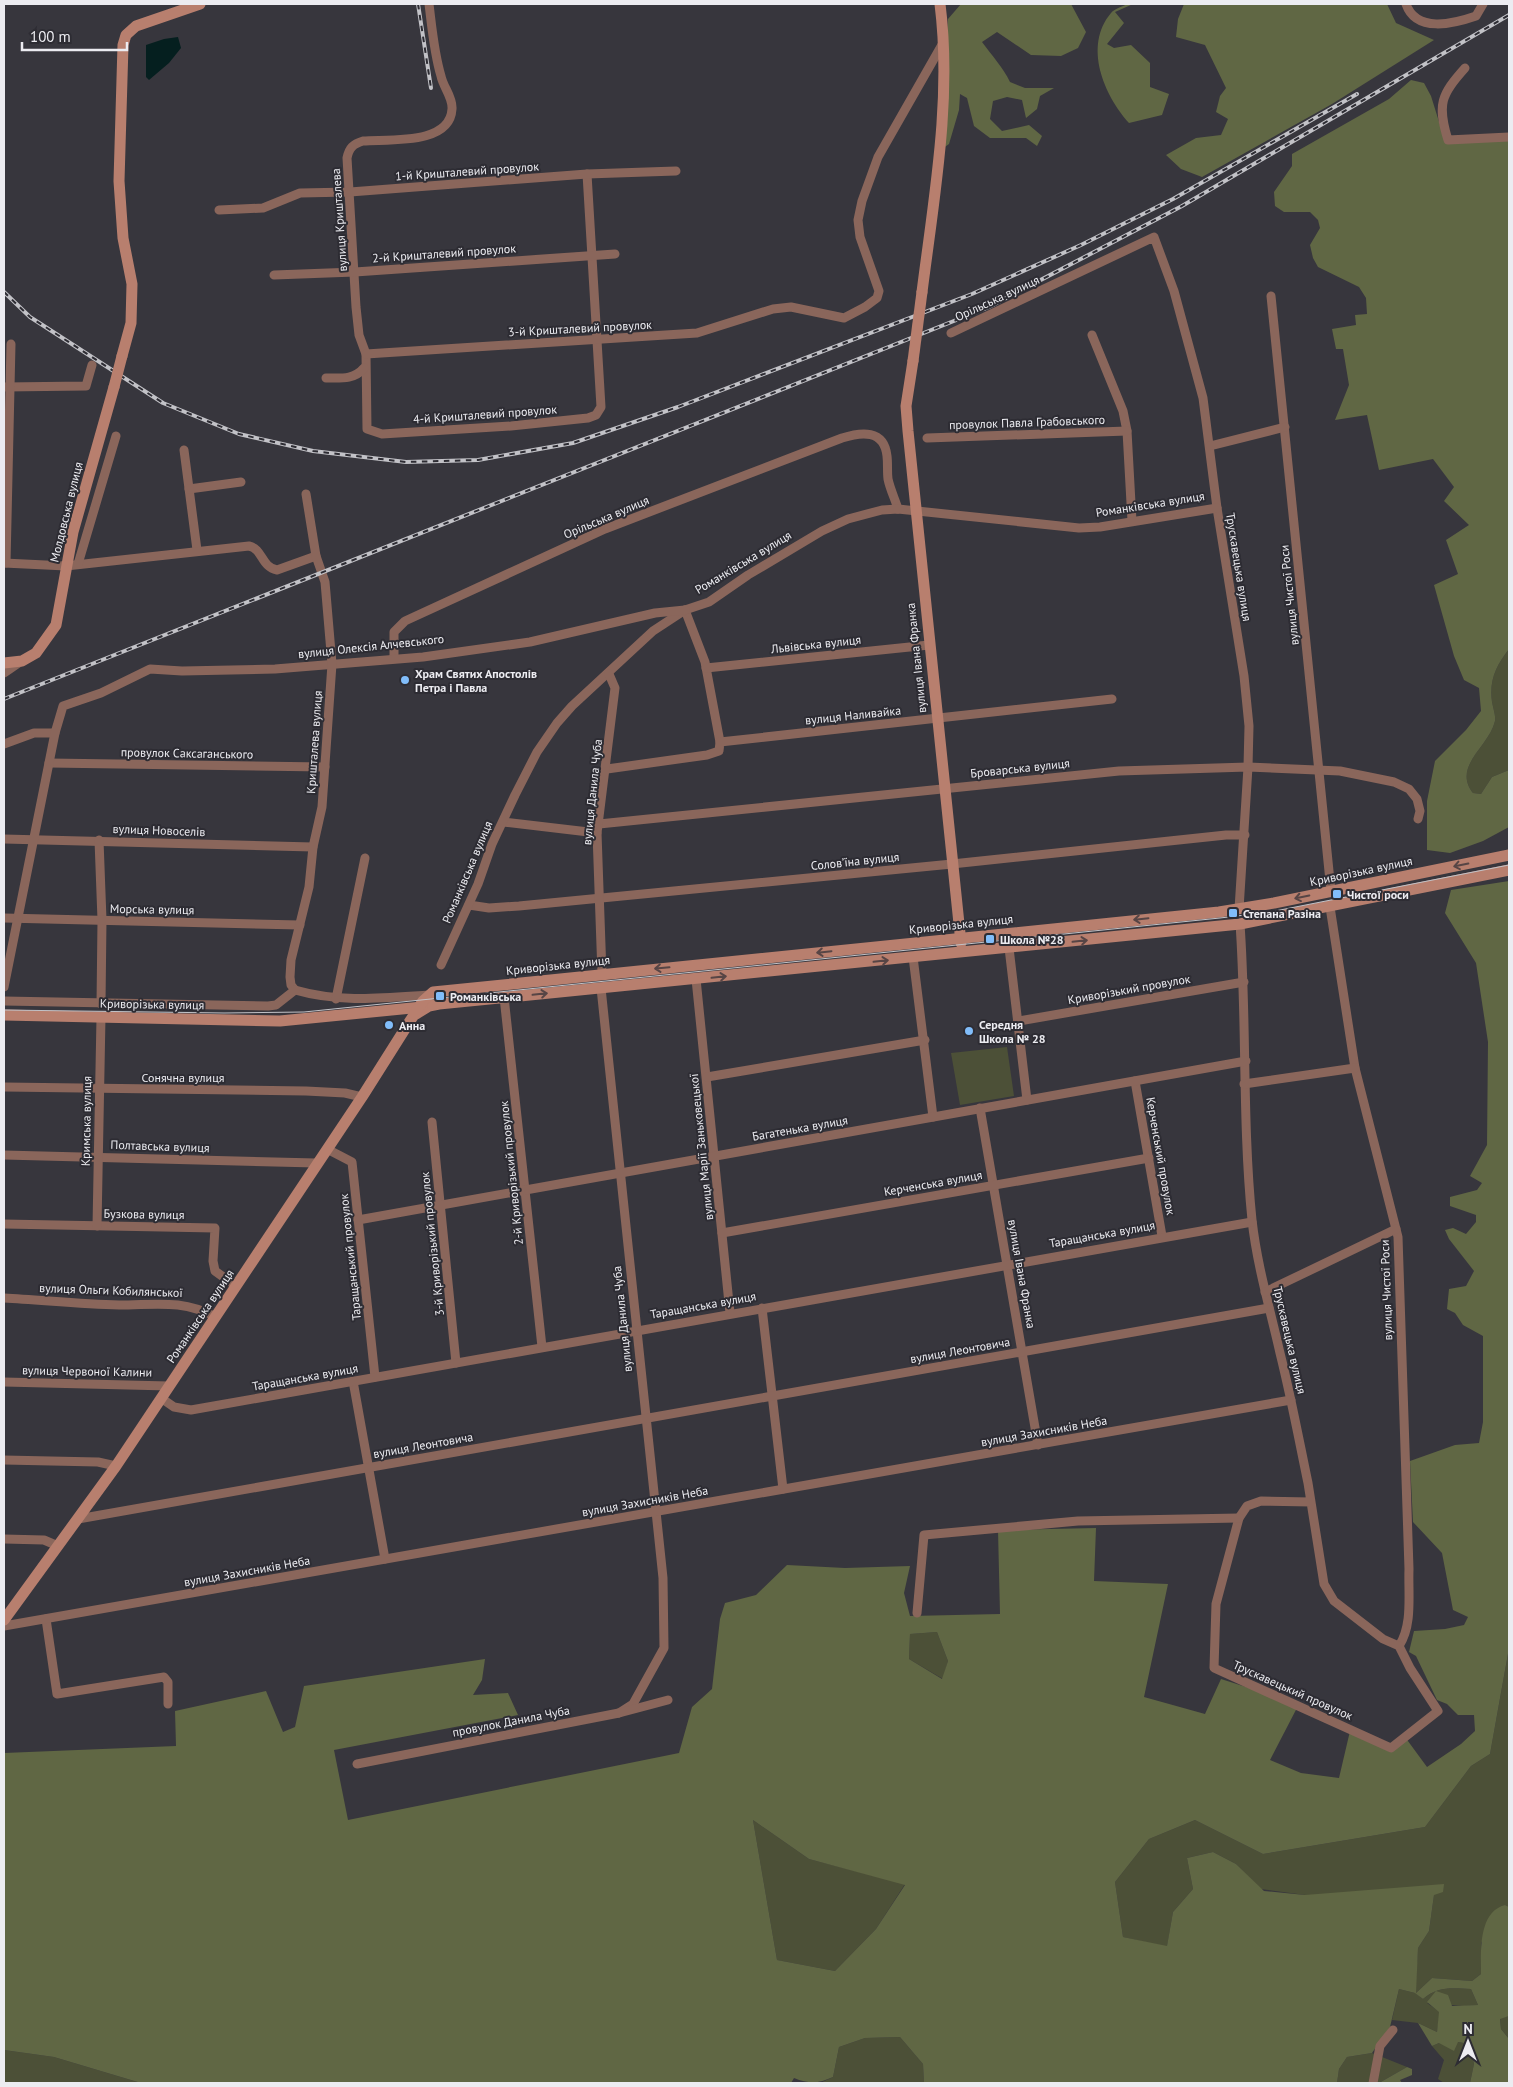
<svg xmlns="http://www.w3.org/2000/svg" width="1513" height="2087" viewBox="0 0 1513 2087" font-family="'PT Sans',sans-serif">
  <rect width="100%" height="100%" fill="#37363d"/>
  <g fill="#4c5037">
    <path d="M1509,649V770L1492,777L1481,794L1473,793C1452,766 1489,747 1495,721C1496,716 1493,708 1492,702C1489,680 1496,666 1509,649Z"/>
    <polygon points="1007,1047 1014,1096 960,1105 951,1053"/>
    <polygon points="937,1632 948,1661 943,1679 909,1659 910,1634"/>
    <path d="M1509,1648V1907L1505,1905L1481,1943V1974L1472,1981L1432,1978L1416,1993L1423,1999C1438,1986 1452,1988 1471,1989L1478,2005L1464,2006L1427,2003L1440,2012L1437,2032L1418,2023L1392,2020L1399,1989L1415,1993L1418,1948L1429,1931L1434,1895H1305L1261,1889L1236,1864L1213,1852L1187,1858L1193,1889L1173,1912L1167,1947L1123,1937L1115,1882L1149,1839L1195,1820L1263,1854L1425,1827L1471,1766L1490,1754Z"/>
    <polygon points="753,1820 809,1859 905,1884 876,1929 835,1971 777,1960"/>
    <polygon points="1509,2016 1509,2039 1501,2029 1500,2018"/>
    <polygon points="900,2037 923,2064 924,2083 820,2083 833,2077 839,2047 865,2038"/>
    <polygon points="1458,2042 1470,2044 1474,2064 1470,2083 1444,2083 1438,2079 1444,2060 1432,2046 1439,2043"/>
    <polygon points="4,2050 54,2057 141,2083 4,2083"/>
    <polygon points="1372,2053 1407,2067 1379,2083 1337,2083 1339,2069 1347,2057"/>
  </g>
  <g fill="#606744" fill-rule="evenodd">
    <path d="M961,4H1071L1086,32L1078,48L1061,56L1031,55L997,32L982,42C992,56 1003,67 1010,82L1025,88H1054L1040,96L1037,109L1026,118L1022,100L1007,97L993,101L990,119L1002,131L1029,125L1042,136L1037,146L1026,138H990L974,126L967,98L960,94L959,110L949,144L942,149L948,19Z"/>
    <path d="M1128,4H1133L1115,12L1124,23L1107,44L1114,48L1131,45L1150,63V87L1169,94L1162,115L1129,123C1104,95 1083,46 1111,13C1114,9 1123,6 1128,4Z"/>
    <polygon points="1184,4 1387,4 1396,23 1434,40 1332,104 1202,177 1181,169 1166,155 1196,138 1221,135 1228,119 1216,112 1220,96 1226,88 1205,45 1176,37 1178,19"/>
    <path d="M1411,80L1424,83L1431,96L1445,141L1509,140V649C1496,666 1489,680 1492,702C1493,708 1496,716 1495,721C1489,747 1452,766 1473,793L1481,794L1492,777L1509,770V827L1483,841L1450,853L1427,850V801L1435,761L1466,730L1481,711L1479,688L1464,680L1454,656L1434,585L1458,574L1446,540L1469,525L1444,501L1454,487L1433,459L1379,470L1367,415L1335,420L1349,385L1343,349H1336L1332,329L1356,325L1355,315L1367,314L1366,298L1359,287L1318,267L1313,258L1310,245L1320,228L1318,220L1310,212H1284L1275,206L1274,192L1292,166V154L1389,99Z"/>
    <path d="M1509,881V1648L1490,1754L1471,1766L1425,1827L1263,1854L1195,1820L1149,1839L1115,1882L1123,1937L1167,1946L1173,1912L1193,1889L1187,1858L1213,1852L1236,1864L1264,1891L1305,1895L1444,1884L1443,1892L1434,1895L1429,1931L1418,1948L1416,1993L1432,1978L1472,1981L1481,1974C1481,1952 1478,1912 1505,1905L1509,1907V2016L1500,2019L1501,2029L1509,2039V2083H1470L1474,2064L1470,2044L1458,2042L1454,2051L1439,2043L1432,2046L1418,2023L1437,2032L1439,2012L1427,2002L1436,1991L1448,1995L1452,2006L1478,2005L1471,1989C1452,1988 1438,1986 1423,1999L1415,1993L1399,1989L1390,2027L1372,2053L1347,2057L1339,2069L1337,2083H924L923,2064L900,2037L865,2038L839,2047L833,2077C818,2084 809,2084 794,2078L791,2083H141L54,2057L4,2050V1753L176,1746L175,1711L266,1691L283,1732L295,1727L304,1686L485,1659L482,1680L473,1695L508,1693L518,1715L334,1750L348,1820L679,1753L692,1707L712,1689L720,1619L725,1603L756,1595L787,1565L845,1568L910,1566L904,1593L910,1616L1000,1614L998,1530L1096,1528L1094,1581L1168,1584L1144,1697L1205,1714L1221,1679L1299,1704L1270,1760L1301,1773L1339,1778L1350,1731L1391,1748L1405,1737L1427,1767L1461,1744L1475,1731L1474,1715H1458L1447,1704L1437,1700L1416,1656L1409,1652L1414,1631L1445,1629L1464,1625L1468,1617L1453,1610L1442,1553L1413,1522L1410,1461L1455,1445L1479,1443L1483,1422V1336L1463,1325L1455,1313L1447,1309L1449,1289L1466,1286L1474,1271L1449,1239L1445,1230L1453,1228L1466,1234L1476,1222V1215L1450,1206V1197L1477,1190L1482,1183L1470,1176L1487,1145L1488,1042L1476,963L1445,913L1451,890ZM937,1632L948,1661L942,1679L909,1659L910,1634ZM753,1820L809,1859L905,1885L876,1929L835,1971L777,1960Z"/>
    <polygon points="1407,2067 1412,2069 1412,2075 1400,2080 1402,2083 1379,2083"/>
  </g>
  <polygon fill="#051f1f" points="178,37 181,48 169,63 149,80 146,77 146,45 164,39"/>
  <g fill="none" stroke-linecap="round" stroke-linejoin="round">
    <g stroke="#8a665b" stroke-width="9">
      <path d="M429,4C432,28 434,53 441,76C443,87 453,97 452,109C450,145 390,139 363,141C353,144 349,148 347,158L356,307L359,335L366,354L367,429L382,434L511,426L588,418L596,415L601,407L587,174"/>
      <path d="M1406,4C1416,33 1453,24 1476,16L1483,4"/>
      <path d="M1465,68C1441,95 1437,104 1448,140L1509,137"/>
      <polyline points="219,210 263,208 300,193 350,192 587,174 676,171"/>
      <polyline points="274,275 355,272 615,254"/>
      <polyline points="1271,296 1331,891"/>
      <polyline points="951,333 1154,237 1174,291 1203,398 1217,508 1244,676 1249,726 1248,767 1239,909"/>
      <polyline points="1092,335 1123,411 1127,431 1132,521"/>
      <polyline points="366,354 697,333 773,309 791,307 844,318 865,307 877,298 879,291 860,237 858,220 862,201 878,157 943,43"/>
      <path d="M326,378C340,378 354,380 364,368"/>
      <polyline points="4,387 86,386 92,365"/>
      <polyline points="927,438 1127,431"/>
      <polyline points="1210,446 1285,427"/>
      <polyline points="184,450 197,550"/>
      <polyline points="189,489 241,482"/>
      <path d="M4,563L66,566L249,546C263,549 261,567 277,570L316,556"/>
      <polyline points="6,563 11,344"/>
      <polyline points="78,564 116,436"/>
      <polyline points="685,610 705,662 720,742"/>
      <path d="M394,658V632L405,621L605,529L842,438C861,432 884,429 887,456C888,464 887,471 888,479C890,489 895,499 898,509"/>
      <polyline points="706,668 929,645"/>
      <polyline points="4,673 20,662"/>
      <polyline points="4,744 34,733 55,733"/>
      <polyline points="49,763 325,767"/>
      <polyline points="607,769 707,755 719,751 720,742 1112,699"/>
      <polyline points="503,822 597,833"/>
      <polyline points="599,824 1119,771 1248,767 1340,771 1394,782 1409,789 1417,799 1420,811 1418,819"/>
      <polyline points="4,839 313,847"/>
      <polyline points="99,840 102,920 101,1004"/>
      <polyline points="469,905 489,908 519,906 952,864 1226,835 1245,835"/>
      <path d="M1330,907L1355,1068L1398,1237L1409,1569C1408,1594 1413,1625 1399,1646"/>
      <polyline points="4,918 300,925"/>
      <path d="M1240,924C1247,1023 1242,1121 1252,1220C1257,1265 1270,1309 1280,1353C1291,1397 1299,1440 1308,1483L1311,1502L1324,1584L1334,1601L1383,1639L1399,1646L1410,1668L1438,1711L1391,1748L1214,1668L1216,1604L1239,1518L1247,1506L1261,1501L1311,1502"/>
      <polyline points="1009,948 1027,1100"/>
      <polyline points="913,957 933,1117"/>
      <polyline points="441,965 478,884 492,844 515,795 537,752 557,723 572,706 653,631 685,610 709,602 748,575 822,531 848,519 882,510 898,509 1079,528 1100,527 1217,508"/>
      <polyline points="602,974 597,833 615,688 609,674"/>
      <polyline points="696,979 730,1313"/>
      <polyline points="4,987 55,733 63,706 101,693 150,669 182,671 275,669 423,657 530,642 655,613 685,610"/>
      <polyline points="601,988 663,1578 664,1648 633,1704 619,1713"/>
      <polyline points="295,990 291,985 290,977 291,960 309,887 313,847 322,807 332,664 325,582 316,556 306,494"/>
      <path d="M295,990C340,1003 383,998 429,995"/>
      <polyline points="504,997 542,1347"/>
      <polyline points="336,999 365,858"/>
      <polyline points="4,1001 268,1006 276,1005 295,990"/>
      <polyline points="1019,1021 1244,982"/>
      <polyline points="707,1077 925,1040"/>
      <polyline points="1135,1081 1162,1236"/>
      <polyline points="1244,1084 1355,1068"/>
      <polyline points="4,1087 306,1091 345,1093 362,1097"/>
      <polyline points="980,1108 1038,1445"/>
      <polyline points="432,1122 456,1363"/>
      <polyline points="327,1149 352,1162 375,1377"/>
      <polyline points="4,1155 316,1163"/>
      <polyline points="358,1220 1246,1061"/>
      <polyline points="4,1224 215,1228 213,1261 215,1271 236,1286"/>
      <polyline points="97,1226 101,1017"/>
      <polyline points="722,1233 1149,1158"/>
      <polyline points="1265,1292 1396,1229"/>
      <path d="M4,1298C42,1300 80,1304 119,1305C156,1305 181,1299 216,1317"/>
      <polyline points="762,1308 783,1489"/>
      <polyline points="353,1381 385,1559"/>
      <polyline points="4,1382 169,1386"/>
      <polyline points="161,1398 174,1407 191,1410 1252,1222"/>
      <polyline points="4,1460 98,1462 116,1466"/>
      <polyline points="78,1519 1269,1308"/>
      <polyline points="4,1539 44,1540 58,1546"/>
      <polyline points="917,1613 924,1535 1078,1521 1239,1518"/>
      <polyline points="46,1619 57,1694 164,1677 168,1682 168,1704"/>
      <polyline points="4,1626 1291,1400"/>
      <polyline points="357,1764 619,1713 668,1700"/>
      <polyline points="1373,2083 1380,2046 1393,2030"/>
    </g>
    <g stroke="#b87f6e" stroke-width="11">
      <path d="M922,292C934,197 952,99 940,4"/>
      <polyline points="122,356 131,323 132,284 123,238 119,181 123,45 126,35 136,26 200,4"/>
      <polyline points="913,361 906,406 908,431 961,943"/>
      <polyline points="4,663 22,661 36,653 56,625 73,532 114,387"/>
      <polyline points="416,1014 429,1006 439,1004 1240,924 1509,870"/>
      <polyline points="4,1015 280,1021 422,1007"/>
      <polyline points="4,1620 116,1466 362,1097 410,1021 423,1001 433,992 1219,912 1274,903 1509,855"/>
    </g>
    <polyline stroke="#c2c2c7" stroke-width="1" points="4,1010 224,1013 304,1012 1220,918 1270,912 1509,865"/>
    <g stroke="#c2c2c7" stroke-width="4">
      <g id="rail">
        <polyline points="418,4 431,88"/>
        <polyline points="4,292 30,317 163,403 239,434 313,451 406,462 478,460 573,443 678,407 972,294 1081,245 1173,199 1357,94"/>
        <polyline points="4,699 989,307 1182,206 1509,15"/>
      </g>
    </g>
    <use href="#rail" stroke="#2d2c33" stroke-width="2" stroke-dasharray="5.5" stroke-linecap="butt"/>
    <g stroke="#b87f6e" stroke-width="11">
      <polyline points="913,361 922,292"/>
      <polyline points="114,387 122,356"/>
    </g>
  </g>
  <defs><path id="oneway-shaft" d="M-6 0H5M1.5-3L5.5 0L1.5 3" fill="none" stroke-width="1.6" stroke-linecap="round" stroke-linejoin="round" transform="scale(1.25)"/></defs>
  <g stroke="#574545">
    <use href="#oneway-shaft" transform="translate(1461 865) rotate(169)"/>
    <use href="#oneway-shaft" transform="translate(1302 897) rotate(168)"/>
    <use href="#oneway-shaft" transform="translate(1141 919) rotate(174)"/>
    <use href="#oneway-shaft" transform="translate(1080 941) rotate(-6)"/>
    <use href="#oneway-shaft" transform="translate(824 952) rotate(174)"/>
    <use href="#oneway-shaft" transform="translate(881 961) rotate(-6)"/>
    <use href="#oneway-shaft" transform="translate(662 968) rotate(175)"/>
    <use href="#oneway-shaft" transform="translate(719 977) rotate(-6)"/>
    <use href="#oneway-shaft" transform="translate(540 994) rotate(-6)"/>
  </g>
  <g fill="#81bdfa" stroke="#2d2c33" stroke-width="2">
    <circle cx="405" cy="680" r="5"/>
    <rect x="1332" y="889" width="10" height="10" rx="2.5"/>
    <rect x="1228" y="908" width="10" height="10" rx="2.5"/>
    <rect x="985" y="934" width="10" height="10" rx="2.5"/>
    <rect x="435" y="991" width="10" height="10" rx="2.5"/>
    <circle cx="389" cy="1025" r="5"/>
    <circle cx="969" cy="1031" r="5"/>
  </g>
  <g text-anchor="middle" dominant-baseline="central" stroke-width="4" stroke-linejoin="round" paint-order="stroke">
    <g font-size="12" fill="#ececf1" stroke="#2d2c33">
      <text transform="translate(467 171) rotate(-4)">1-й Кришталевий провулок</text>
      <text transform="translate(339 220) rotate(-94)">вулиця Кришталева</text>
      <text transform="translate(444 253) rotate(-4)">2-й Кришталевий провулок</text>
      <text transform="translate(997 298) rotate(-25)">Орільська вулиця</text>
      <text transform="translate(580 328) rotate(-3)">3-й Кришталевий провулок</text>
      <text transform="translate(485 414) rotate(-4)">4-й Кришталевий провулок</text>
      <text transform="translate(1027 422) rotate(-2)">провулок Павла Грабовського</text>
      <text transform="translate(1150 504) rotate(-9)">Романківська вулиця</text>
      <text transform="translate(66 512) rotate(-76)">Молдовська вулиця</text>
      <text transform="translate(606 517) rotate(-23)">Орільська вулиця</text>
      <text transform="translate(743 562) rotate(-31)">Романківська вулиця</text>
      <text transform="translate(1239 567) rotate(81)">Трускавецька вулиця</text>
      <text transform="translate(1289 595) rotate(-96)">вулиця Чистої Роси</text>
      <text transform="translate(816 644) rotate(-6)">Львівська вулиця</text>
      <text transform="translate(371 646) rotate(-6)">вулиця Олексія Алчевського</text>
      <text transform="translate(916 658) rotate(-96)">вулиця Івана Франка</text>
      <text transform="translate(853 715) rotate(-6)">вулиця Наливайка</text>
      <text transform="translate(314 742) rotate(-86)">Кришталева вулиця</text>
      <text transform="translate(187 753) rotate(1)">провулок Саксаганського</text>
      <text transform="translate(1020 768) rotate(-6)">Броварська вулиця</text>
      <text transform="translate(592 792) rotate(-84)">вулиця Данила Чуба</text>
      <text transform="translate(159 830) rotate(2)">вулиця Новоселів</text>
      <text transform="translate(855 861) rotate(-6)">Соловʼїна вулиця</text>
      <text transform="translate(1361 871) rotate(-12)">Криворізька вулиця</text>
      <text transform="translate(467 872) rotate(-67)">Романківська вулиця</text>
      <text transform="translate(152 909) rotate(1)">Морська вулиця</text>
      <text transform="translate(961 924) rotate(-6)">Криворізька вулиця</text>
      <text transform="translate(558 965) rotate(-6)">Криворізька вулиця</text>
      <text transform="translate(1129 989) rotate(-10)">Криворізький провулок</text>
      <text transform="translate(152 1004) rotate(1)">Криворізька вулиця</text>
      <text x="183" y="1077">Сонячна вулиця</text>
      <text transform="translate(86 1121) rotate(-89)">Кримська вулиця</text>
      <text transform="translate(800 1128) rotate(-10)">Багатенька вулиця</text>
      <text transform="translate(160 1146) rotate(2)">Полтавська вулиця</text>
      <text transform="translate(701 1147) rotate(-96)">вулиця Марії Заньковецької</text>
      <text transform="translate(1161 1156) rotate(80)">Керченський провулок</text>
      <text transform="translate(511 1173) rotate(-96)">2-й Криворізький провулок</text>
      <text transform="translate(933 1183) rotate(-10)">Керченська вулиця</text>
      <text transform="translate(144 1214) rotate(1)">Бузкова вулиця</text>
      <text transform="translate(1102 1234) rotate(-10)">Таращанська вулиця</text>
      <text transform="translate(432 1244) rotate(-96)">3-й Криворізький провулок</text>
      <text transform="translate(350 1257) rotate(-96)">Таращанський провулок</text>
      <text transform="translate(1022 1274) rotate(80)">вулиця Івана Франка</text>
      <text transform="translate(111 1290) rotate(2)">вулиця Ольги Кобилянської</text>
      <text transform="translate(1386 1290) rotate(-92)">вулиця Чистої Роси</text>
      <text transform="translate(703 1305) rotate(-10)">Таращанська вулиця</text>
      <text transform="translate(200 1316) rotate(-56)">Романківська вулиця</text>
      <text transform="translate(622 1319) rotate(-96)">вулиця Данила Чуба</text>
      <text transform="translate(1290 1340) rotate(77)">Трускавецька вулиця</text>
      <text transform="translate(960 1350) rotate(-10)">вулиця Леонтовича</text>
      <text transform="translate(87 1371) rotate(1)">вулиця Червоної Калини</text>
      <text transform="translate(305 1377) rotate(-10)">Таращанська вулиця</text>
      <text transform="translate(1044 1431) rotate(-10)">вулиця Захисників Неба</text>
      <text transform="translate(423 1445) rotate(-10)">вулиця Леонтовича</text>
      <text transform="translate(645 1501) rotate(-10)">вулиця Захисників Неба</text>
      <text transform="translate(247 1571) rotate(-10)">вулиця Захисників Неба</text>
      <text transform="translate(1293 1690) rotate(24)">Трускавецький провулок</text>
      <text transform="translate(511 1721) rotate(-11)">провулок Данила Чуба</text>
    </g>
    <g font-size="12" font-weight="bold" fill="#ececf1" stroke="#2d2c33" text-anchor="start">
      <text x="415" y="673">Храм Святих Апостолів<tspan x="415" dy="14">Петра і Павла</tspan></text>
      <text x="1347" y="894">Чистої роси</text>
      <text x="1243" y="913">Степана Разіна</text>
      <text x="1000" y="939">Школа №28</text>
      <text x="450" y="996">Романківська</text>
      <text x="979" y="1024">Середня<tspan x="979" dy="14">Школа № 28</tspan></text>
      <text x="399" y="1025">Анна</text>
    </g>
  </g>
  <rect width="1513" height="2087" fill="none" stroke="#ececf1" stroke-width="10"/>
  <g transform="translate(1468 2042)" stroke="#2d2c33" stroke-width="4" paint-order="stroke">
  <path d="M0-4L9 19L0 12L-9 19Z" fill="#ececf1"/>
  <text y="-8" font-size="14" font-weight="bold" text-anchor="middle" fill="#ececf1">N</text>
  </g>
  <path d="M22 42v8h105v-8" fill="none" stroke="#ececf1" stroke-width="2.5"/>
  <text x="30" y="42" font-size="15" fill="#ececf1" stroke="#2d2c33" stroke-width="4" paint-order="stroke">100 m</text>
</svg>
